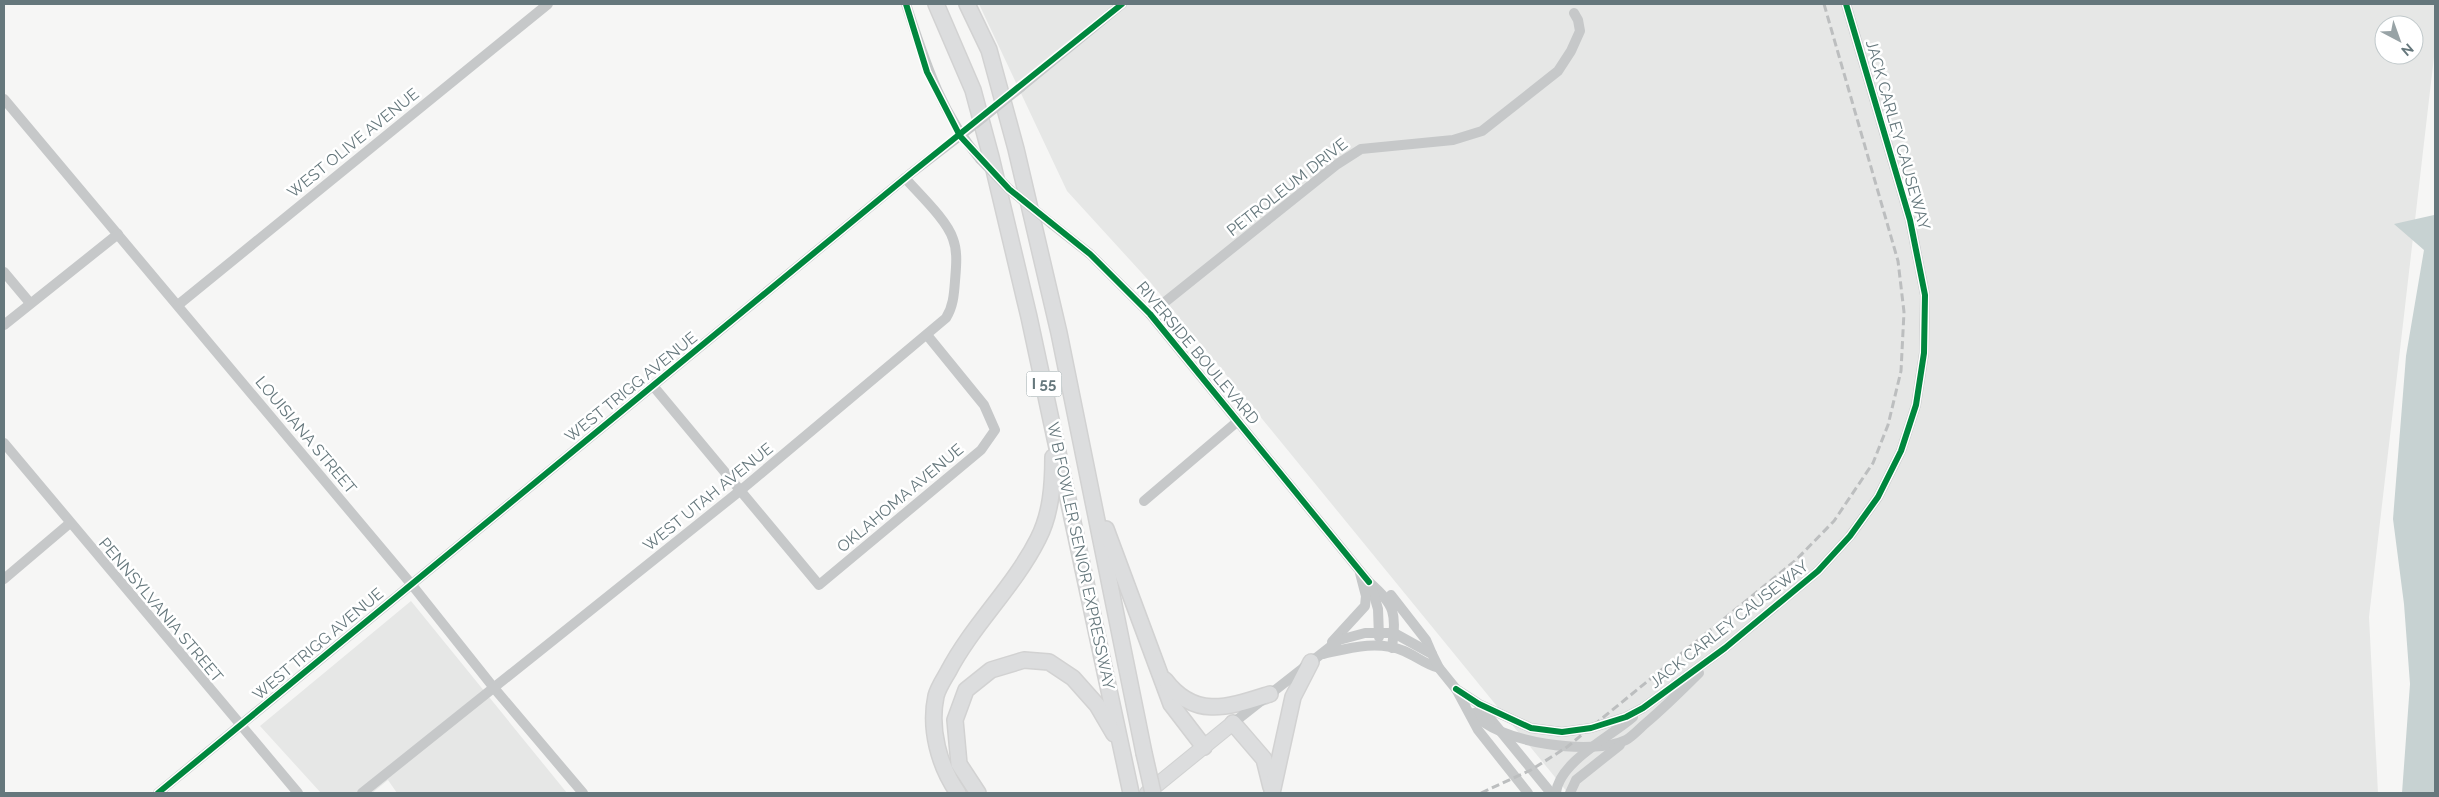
<svg xmlns="http://www.w3.org/2000/svg" width="2439" height="797" viewBox="0 0 2439 797" font-family="Raleway,sans-serif">
  <rect width="100%" height="100%" fill="#f6f6f5"/>
  <g fill="#e6e7e6" fill-rule="evenodd">
    <path d="M979,4H2435V48L2369,617L2378,793H1568L1151,283L1067,191ZM2384,25H2414V55H2384Z"/>
    <polygon points="411,601 567,793 397,793 388,780 372,793 321,793 260,726"/>
  </g>
  <polygon fill="#c7d2d2" points="2435,206 2435,793 2402,793 2410,684 2404,604 2393,519 2406,356 2424,250 2394,224 2434,215"/>
  <g fill="none" stroke-linecap="round" stroke-linejoin="round">
    <g stroke="#d1d2d2" stroke-width="16">
      <polyline id="major" points="1147,793 1233,723"/>
    </g>
    <g stroke="#d2d2d2" stroke-width="18">
      <g id="highway">
        <polyline points="936,4 973,90 991,157 1029,317 1131,793"/>
        <polyline points="967,4 989,50 1016,149 1059,333 1144,753"/>
        <polyline points="1106,529 1171,704 1204,747"/>
        <path d="M1165,680C1195,720 1229,707 1270,694"/>
        <polyline points="1233,723 1264,759 1271,787"/>
        <path d="M958,793C939,766 929,729 936,696C938,688 944,679 948,672C973,624 1014,587 1038,539C1051,514 1053,485 1053,457"/>
        <polyline points="978,793 959,764 955,720 966,690 991,670 1024,660 1049,662 1073,678 1097,705 1114,734"/>
        <polyline points="1272,793 1293,697 1311,662"/>
      </g>
    </g>
    <g stroke="#c6c8c9" stroke-width="10">
      <path d="M906,4C925,61 940,112 980,159"/>
      <polyline points="1021,87 1122,4"/>
      <polyline points="4,99 412,585 494,688 583,793"/>
      <path d="M1052,224L1090,254L1150,314L1369,582C1396,606 1396,613 1392,648"/>
      <polyline points="4,272 30,303"/>
      <polyline points="178,305 548,4"/>
      <polyline points="1150,314 1336,165 1361,149 1453,140 1482,131 1558,71 1571,51 1580,31 1578,20 1574,13"/>
      <polyline points="4,325 118,234"/>
      <polyline points="654,387 819,585 981,450 995,430 984,405 927,335"/>
      <polyline points="4,443 298,793"/>
      <polyline points="1144,501 1238,421"/>
      <polyline points="4,579 70,523"/>
      <polyline points="1371,585 1378,609 1379,637"/>
      <polyline points="1391,595 1426,640 1432,654"/>
      <polyline points="1332,642 1365,606 1366,596 1360,573"/>
      <path d="M1323,654C1350,648 1377,640 1404,651C1416,656 1426,665 1439,668"/>
      <polyline points="1456,689 1479,704 1531,728 1562,732 1591,728 1626,717 1643,708 1725,648 1818,571 1850,536 1878,497 1901,451 1916,405 1924,353 1925,295 1910,220 1846,4"/>
      <polyline points="1479,705 1551,793"/>
      <path d="M1474,713C1496,743 1593,756 1626,740C1633,736 1640,728 1646,723C1665,707 1682,690 1699,673"/>
      <polyline points="1233,723 1339,640 1365,633 1394,633 1432,654 1439,668 1456,689 1478,730 1528,793"/>
      <polyline points="158,793 910,174 975,124"/>
      <path d="M362,793L741,490L946,318C953,307 954,295 955,281C956,268 958,252 953,239C947,220 919,194 905,178"/>
      <path d="M1556,793C1559,762 1610,737 1633,717"/>
      <polyline points="1570,793 1576,780 1620,745"/>
    </g>
    <use href="#major" stroke="#dcddde" stroke-width="14"/>
    <use href="#highway" stroke="#dcddde" stroke-width="15"/>
    <polyline stroke="#bcbebf" stroke-width="3" stroke-dasharray="8 4" stroke-linecap="butt" points="1481,793 1531,770 1567,747 1796,560 1834,521 1873,463 1888,425 1901,371 1904,312 1898,261 1824,4"/>
    <g stroke="#d2d2d2" stroke-width="18" stroke-linecap="butt">
      <polyline id="highway-bridge" points="1144,753 1153,793"/>
    </g>
    <g stroke="#c6c8c9" stroke-width="10">
      <polyline points="975,124 1021,87"/>
      <polyline points="980,159 1009,189 1052,224"/>
    </g>
    <use href="#highway-bridge" stroke="#dcddde" stroke-width="15"/>
    <g stroke="#fff" stroke-width="9">
      <g id="cycleway">
        <polyline points="906,4 927,72 960,136 1009,189 1090,254 1150,314 1369,582"/>
        <polyline points="1456,689 1479,704 1531,728 1562,732 1591,728 1626,717 1643,708 1725,648 1818,571 1850,536 1878,497 1901,451 1916,405 1924,353 1925,295 1910,220 1846,4"/>
        <polyline points="158,793 910,174 1122,4"/>
      </g>
    </g>
    <use href="#cycleway" stroke="#00873e" stroke-width="6"/>
  </g>
  <g text-anchor="middle" dominant-baseline="central" stroke-width="5" stroke-linejoin="round" paint-order="stroke">
    <rect fill="#fff" stroke="#93a0a3" stroke-width="1" x="1026.5" y="371.5" width="35" height="25" rx="4"/>
    <g font-size="15" font-weight="bold" fill="#65777c">
      <text x="1044" y="384">I 55</text>
    </g>
    <g font-size="16" fill="#65777c" stroke="#fff">
      <text transform="translate(1898 135) rotate(74)">JACK CARLEY CAUSEWAY</text>
      <text transform="translate(353 143) rotate(-39)">WEST OLIVE AVENUE</text>
      <text transform="translate(1287 187) rotate(-38)">PETROLEUM DRIVE</text>
      <text transform="translate(1198 353) rotate(50)">RIVERSIDE BOULEVARD</text>
      <text transform="translate(631 387) rotate(-39)">WEST TRIGG AVENUE</text>
      <text transform="translate(306 435) rotate(50)">LOUISIANA STREET</text>
      <text transform="translate(708 497) rotate(-39)">WEST UTAH AVENUE</text>
      <text transform="translate(900 498) rotate(-40)">OKLAHOMA AVENUE</text>
      <text transform="translate(1081 556) rotate(78)">W B FOWLER SENIOR EXPRESSWAY</text>
      <text transform="translate(161 610) rotate(50)">PENNSYLVANIA STREET</text>
      <text transform="translate(1729 624) rotate(-38)">JACK CARLEY CAUSEWAY</text>
      <text transform="translate(318 644) rotate(-40)">WEST TRIGG AVENUE</text>
    </g>
  </g>
  <rect width="2439" height="797" fill="none" stroke="#65777c" stroke-width="10"/>
  <g transform="translate(2399 40) rotate(139)"><circle r="24" fill="#ffffff" stroke="#c1c9cb"/>
  <path d="M0-4L9 19L0 12L-9 19Z" fill="#98a3a6"/>
  <text y="-8" font-size="14" font-weight="bold" text-anchor="middle" fill="#65777c">N</text>
  </g>
</svg>
